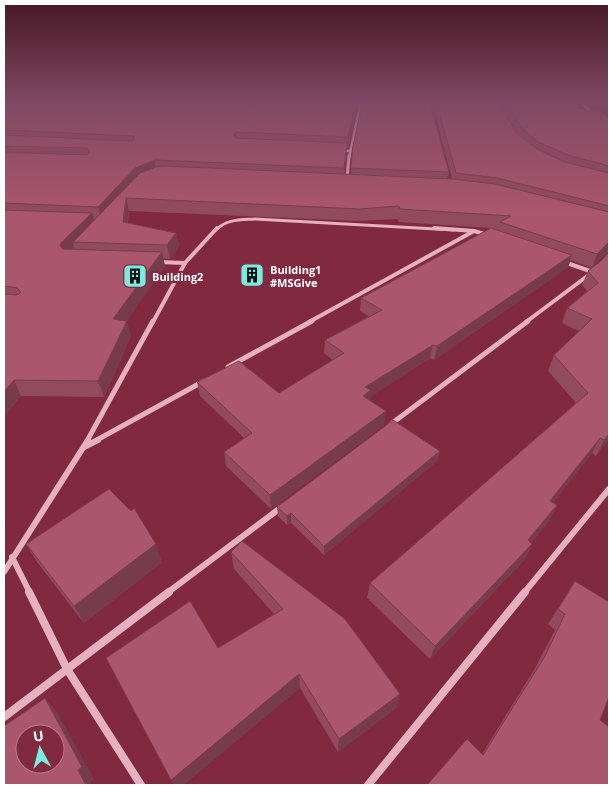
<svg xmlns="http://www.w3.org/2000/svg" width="613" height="789" viewBox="0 0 613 789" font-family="'Open Sans',sans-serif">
  <rect width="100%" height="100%" fill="#80293f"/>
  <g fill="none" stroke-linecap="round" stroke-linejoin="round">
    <g stroke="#e5b1bf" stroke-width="2.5">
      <polyline points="579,101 593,114"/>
      <polyline points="340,150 350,151"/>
      <polyline points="349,158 361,101"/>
    </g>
    <g stroke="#e5b1bf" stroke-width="3">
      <polyline points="347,179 349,156"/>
      <path d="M216,230C226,219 241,220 255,219L454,230"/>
    </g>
    <g stroke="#e5b1bf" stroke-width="4">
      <polyline points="434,228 474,231 488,235"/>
      <polyline points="158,262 185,263"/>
      <polyline points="564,262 593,272"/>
      <polyline points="153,322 185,263 217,228"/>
      <polyline points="309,322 474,231"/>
      <polyline points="526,322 590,274"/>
    </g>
    <g stroke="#e5b1bf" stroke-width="5">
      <polyline points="228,367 312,321"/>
      <polyline points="391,424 528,321"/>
      <polyline points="87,441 153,321"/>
      <polyline points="95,441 204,381"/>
    </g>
    <g stroke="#e5b1bf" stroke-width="6">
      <polyline points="84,447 98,440"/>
      <polyline points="12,557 30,593"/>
      <polyline points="4,572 88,440"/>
      <polyline points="167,593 283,506"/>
      <polyline points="524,593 609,489"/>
    </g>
    <g stroke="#e5b1bf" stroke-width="8">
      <polyline points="29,592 67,669 141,785"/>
      <polyline points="4,717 169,592"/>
      <polyline points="368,785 525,592"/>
    </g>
  </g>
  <g fill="#924a5d" fill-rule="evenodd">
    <path d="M4,101H358L348,148H347L344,174L351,175L353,146L449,172L447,179H452L432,101H578L577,108L609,119V439L596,456L592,453L553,503L557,505L549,521L531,543L532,544L525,559L430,659L367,598L370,583L576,403L548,371L554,355L579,331L562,323L567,308L587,291L582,285L588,271L592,268L571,260L568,267L434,360L430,358L371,396L370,400L384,425L271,509L226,466L224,452L244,438L200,396L197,382L279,393L333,360L324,353L325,340L369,316L360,311L361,298L491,228L399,222L398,219L358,221L129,211L128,223L176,233L179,246L170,259L163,258L165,266L126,321L131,336L104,397L21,396L4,417ZM607,252H609L601,261L592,267Z"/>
    <polygon points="440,451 437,461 324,555 291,523 287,525 278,516 277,507"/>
    <polygon points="26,544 162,562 84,623 37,562"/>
    <polygon points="231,552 400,694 396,708 338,752 300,688 218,648 274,614 234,569"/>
    <polygon points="575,581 600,720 609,785 482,754 534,670 555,630 548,624"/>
  </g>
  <g fill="#773c4c">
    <polygon points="356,101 358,101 348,148 348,137"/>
    <polygon points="236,132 237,143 233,135"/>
    <polygon points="155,160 157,172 102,219 98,207 135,168"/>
    <polygon points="126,198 129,211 126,235 123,222"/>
    <polygon points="92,213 96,226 73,242 74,247 65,256 60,246 61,243"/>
    <polygon points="176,233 179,246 170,259 167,245"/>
    <polygon points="609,242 609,246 607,252 592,268 597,254"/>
    <polygon points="162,252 165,266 118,334 113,319"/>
    <polygon points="572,255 568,267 434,360 437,346"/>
    <polygon points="127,321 131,336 104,397 98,381"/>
    <polygon points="433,345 430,358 371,396 370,404 362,410 365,387"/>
    <polygon points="14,380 21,396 4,417 4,392"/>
    <polygon points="386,411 384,425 271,509 270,495"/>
    <polygon points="609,434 609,439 596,456 604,440"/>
    <polygon points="600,438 592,453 542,517 550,501"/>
    <polygon points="440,451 437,461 324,555 324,546"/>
    <polygon points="557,505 549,521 521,556 528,540"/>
    <polygon points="291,513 291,523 287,525 287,516"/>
    <polygon points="156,544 162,562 84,623 74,606"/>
    <polygon points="532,544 525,559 430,659 435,646"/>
    <polygon points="299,674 300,688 184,785 174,785 171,780"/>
    <polygon points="400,694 396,708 338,752 339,739"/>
    <polygon points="45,698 57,712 94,779 90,782 91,785 86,785 78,770"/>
  </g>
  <g fill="#aa566c" stroke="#773c4c" fill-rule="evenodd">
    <polygon points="4,101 356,101 348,137 236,132 233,135 236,138 347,143 344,168 155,160 135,168 98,207 4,203 4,152 87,155 90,152 87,148 4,146 4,135 132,141 134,139 134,136 4,130"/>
    <polygon points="363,101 429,101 449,172 351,168 353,146"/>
    <polygon points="436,101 496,101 518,134 537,149 565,162 609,173 609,206 497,178 456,173"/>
    <polygon points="504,101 578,101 577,108 602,113 609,119 609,166 568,155 538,142 523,129"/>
    <polygon points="165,166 453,179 495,184 609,212 609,242 597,254 500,222 511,216 400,209 399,206 359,209 126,198 123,222 176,233 167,245 73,242 140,173 156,167"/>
    <polygon points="4,210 92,213 61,243 60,246 63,249 162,252 113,319 127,321 98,381 14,380 4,392 4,294 17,295 21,292 17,288 4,286"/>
    <polygon points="491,228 572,255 437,346 433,345 365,387 371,390 363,396 386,411 270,495 224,452 252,433 197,382 239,361 279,393 344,353 325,340 382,310 361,298"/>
    <polygon points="609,252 609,434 604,440 600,438 550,501 557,505 528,540 532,544 435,646 370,583 588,393 554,355 592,319 567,308 598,283 588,271 601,261"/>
    <polygon points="393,420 440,451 324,546 291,513 287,516 277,507"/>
    <polygon points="109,489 131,511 134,508 156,544 74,606 26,544"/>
    <polygon points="242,541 345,619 400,694 339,739 299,674 171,780 106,658 190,601 218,648 283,609 231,552"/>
    <polygon points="575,581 609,602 609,697 600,720 609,727 609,785 427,785 467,739 483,755 545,656 565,614 558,609"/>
    <path d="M45,698L82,767L78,770L86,785H4V726ZM25,734H55V764H25Z"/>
  </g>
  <linearGradient id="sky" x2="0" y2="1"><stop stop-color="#461723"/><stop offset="0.48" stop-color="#804963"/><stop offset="1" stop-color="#804963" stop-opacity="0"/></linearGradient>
  <rect width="613" height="211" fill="url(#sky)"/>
  <defs>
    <g id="building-square" transform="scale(1.25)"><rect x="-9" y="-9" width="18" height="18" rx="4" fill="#78ece0" stroke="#80293f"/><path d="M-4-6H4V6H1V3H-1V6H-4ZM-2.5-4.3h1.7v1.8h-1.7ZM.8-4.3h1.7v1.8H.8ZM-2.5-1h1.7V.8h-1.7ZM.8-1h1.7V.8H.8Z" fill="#111"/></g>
  </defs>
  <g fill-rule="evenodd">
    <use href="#building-square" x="252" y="275"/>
    <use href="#building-square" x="135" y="276"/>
  </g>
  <g text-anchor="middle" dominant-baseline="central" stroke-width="4.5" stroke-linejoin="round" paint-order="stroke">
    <g font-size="11" font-weight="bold" fill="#fff" stroke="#80293f" text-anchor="start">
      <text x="270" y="269">Building1<tspan x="270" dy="13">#MSGive</tspan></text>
      <text x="152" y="276">Building2</text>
    </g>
  </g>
  <rect width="613" height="789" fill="none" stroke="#ffffff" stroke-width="10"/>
  <g transform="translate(40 749) rotate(353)"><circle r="24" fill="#80293f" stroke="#b37f8c"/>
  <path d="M0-4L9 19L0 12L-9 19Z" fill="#78ece0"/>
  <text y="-8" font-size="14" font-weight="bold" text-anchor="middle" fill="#ffffff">U</text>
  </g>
</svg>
